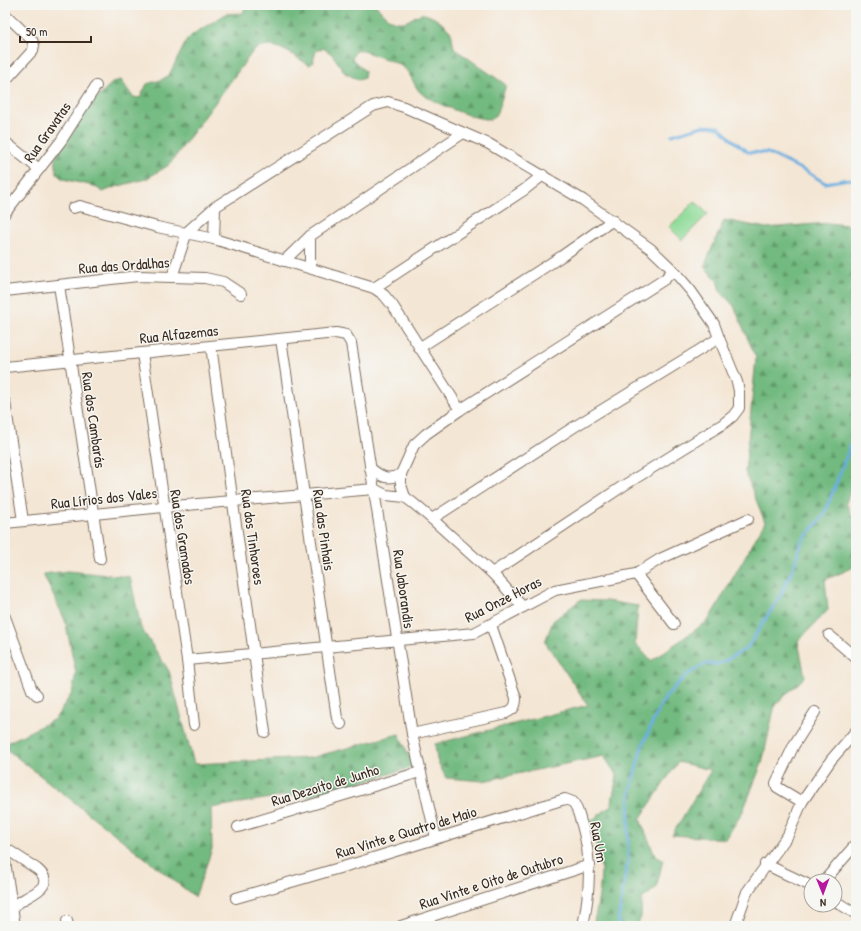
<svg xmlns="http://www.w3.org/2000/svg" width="861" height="931" viewBox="0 0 861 931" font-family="'Patrick Hand',sans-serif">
  <defs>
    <pattern id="forest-firs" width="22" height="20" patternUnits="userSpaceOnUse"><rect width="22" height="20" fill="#72ba80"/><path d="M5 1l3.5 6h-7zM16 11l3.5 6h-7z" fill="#5f9768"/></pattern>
  </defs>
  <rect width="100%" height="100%" fill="#f6f6f2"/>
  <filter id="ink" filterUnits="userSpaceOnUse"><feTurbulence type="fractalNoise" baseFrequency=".025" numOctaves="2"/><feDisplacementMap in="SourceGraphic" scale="8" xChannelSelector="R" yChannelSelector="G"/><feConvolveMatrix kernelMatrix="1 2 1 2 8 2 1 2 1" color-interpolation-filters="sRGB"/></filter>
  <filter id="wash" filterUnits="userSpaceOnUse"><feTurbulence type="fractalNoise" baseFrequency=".012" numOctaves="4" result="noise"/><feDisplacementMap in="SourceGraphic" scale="16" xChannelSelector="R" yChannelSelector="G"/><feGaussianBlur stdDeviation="0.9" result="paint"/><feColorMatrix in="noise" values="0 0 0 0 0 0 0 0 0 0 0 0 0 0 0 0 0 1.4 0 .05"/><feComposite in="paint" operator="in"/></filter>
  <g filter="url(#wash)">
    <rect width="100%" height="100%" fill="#f4e6d4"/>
    <polygon fill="#8dda97" stroke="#64825a" points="695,201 708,214 682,240 669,227"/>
    <g fill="url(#forest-firs)" stroke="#56724f">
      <path d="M244,5H376C382,14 392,24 404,22C410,21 415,15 421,14C429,13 443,23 448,29C454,34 451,42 455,49L506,85L496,116C494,117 492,118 490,119C477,121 428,101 419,91C413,84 412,75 404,68C398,62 370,54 361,50H355L352,59L365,71L364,78L359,80L345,73L332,54L323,48L316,51L313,62L309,65C292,55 272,37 253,51L169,165L146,179L115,187L103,192L94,186L63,179L57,174L55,158L73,132L85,109L113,82L121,80L133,97L140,98L147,84L161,80L169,75L187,40L193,34L226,14L243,13L245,8Z"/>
      <path d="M724,220L766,228L828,223L856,226V474L846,503L856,523V563L852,568L825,580L828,610L798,641L805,677L775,705L762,763L743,811L726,839L672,835L711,770L678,762L640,819L655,856L663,860L656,888L642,899L641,917L637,926H593C597,908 601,889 601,870C600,855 593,837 591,821L611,806L617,776L604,756L483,781L446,778L437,760L435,744L588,705L545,642L553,621L580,600L606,601L638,606L635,643L651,661L708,621L765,522L745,472L756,358L734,306L720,291L717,280L704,267Z"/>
      <polygon points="68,571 130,577 141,628 169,671 194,764 310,758 399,734 414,767 308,797 282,796 211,808 212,849 195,897 5,748 5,744 55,719 72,693 76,673 65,620 43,574"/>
    </g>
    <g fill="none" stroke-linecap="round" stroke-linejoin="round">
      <g stroke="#6baee0" stroke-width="3">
        <polyline points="672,135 703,126 719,127 731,139 748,152 768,153 807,172 825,183 849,179 856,181"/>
        <polyline points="619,926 618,920 628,860 628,832 630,793 641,749 659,708 667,695 685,676 705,664 718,664 725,661 747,648 780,596 794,566 802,541 824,515 856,431"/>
      </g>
    </g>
  </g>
  <g filter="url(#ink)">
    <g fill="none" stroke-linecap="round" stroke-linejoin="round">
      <g stroke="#7c6c5e" stroke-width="12">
        <g id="street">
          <polyline points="5,14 32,40 34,45 33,50 5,81"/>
          <polyline points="5,142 39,169"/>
          <polyline points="73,208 80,206 157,227 214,239 374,288 384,295 393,306 460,410"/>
          <polyline points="5,213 61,141 96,86"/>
          <polyline points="214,239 215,207"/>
          <polyline points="284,261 310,236 463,133"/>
          <polyline points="310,268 310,236"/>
          <polyline points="172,277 187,232 215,207 373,106 388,102 404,107 489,144 583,200 651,249 673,270 691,291 714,324 719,338 737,382 739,391 739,408 733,416 723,424 623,486 492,573"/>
          <polyline points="59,285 100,559"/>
          <polyline points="374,288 524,190 543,175"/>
          <polyline points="5,291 138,276 172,277 205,278 223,282 241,294"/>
          <polyline points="281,339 337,718 341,724"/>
          <polyline points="211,346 265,732"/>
          <polyline points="419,348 562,256 613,220"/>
          <polyline points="142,353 187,660 194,725"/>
          <polyline points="5,367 336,333 346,335 351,343 412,734 436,838"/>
          <polyline points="5,402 23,521"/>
          <path d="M370,468C381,477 388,481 401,474"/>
          <polyline points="374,489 386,495 405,497 413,503 432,519 492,573 523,607"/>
          <polyline points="405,497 401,485 401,474 414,445 426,434 460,410 665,279 673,270"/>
          <polyline points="432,519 574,427 719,338"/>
          <polyline points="5,523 163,507 374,489"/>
          <polyline points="636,574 674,624"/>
          <polyline points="5,617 32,690 37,695"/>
          <polyline points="829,635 856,658"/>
          <polyline points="187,660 474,633 555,590 636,574 660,559 748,519"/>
          <path d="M412,734L506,713C514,709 516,707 516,698L491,625"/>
          <polyline points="802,802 777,787 776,783 794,745 815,712"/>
          <polyline points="238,827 420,772"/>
          <path d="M5,848L37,869C54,883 39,891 26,898C21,901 17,904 12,907"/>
          <polyline points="5,862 15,926"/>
          <polyline points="765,864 811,886"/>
          <polyline points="824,881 856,844"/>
          <path d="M236,898L360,862L565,799L573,802C578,808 579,817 582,825C592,859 590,891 583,926"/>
          <polyline points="835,901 856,914"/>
          <polyline points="67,921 68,926"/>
          <polyline points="401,926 590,865"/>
          <polyline points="735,926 747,892 788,835 802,802 831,760 856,731"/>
        </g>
      </g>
      <use href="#street" stroke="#fff" stroke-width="10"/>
    </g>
  </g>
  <g text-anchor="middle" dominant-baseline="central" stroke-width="3" stroke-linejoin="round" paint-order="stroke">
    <g font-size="15" fill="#3b2a1e" stroke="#f6f6f2">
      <text transform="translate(47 132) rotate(-55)">Rua Gravatas</text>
      <text transform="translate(124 265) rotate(-4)">Rua das Ordalhas</text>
      <text transform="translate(179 334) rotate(-6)">Rua Alfazemas</text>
      <text transform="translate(94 420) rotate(82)">Rua dos Cambarás</text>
      <text transform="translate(104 498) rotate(-6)">Rua Lírios dos Vales</text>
      <text transform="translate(324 530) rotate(82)">Rua das Pinhais</text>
      <text transform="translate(183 537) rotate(81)">Rua dos Gramados</text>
      <text transform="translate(253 537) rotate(82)">Rua dos Tinhoroes</text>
      <text transform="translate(404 589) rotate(82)">Rua Jaborandis</text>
      <text transform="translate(503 599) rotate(-27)">Rua Onze Horas</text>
      <text transform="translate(325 785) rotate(-17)">Rua Dezoito de Junho</text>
      <text transform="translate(406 832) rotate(-17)">Rua Vinte e Quatro de Maio</text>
      <text transform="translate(599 842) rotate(80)">Rua Um</text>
      <text transform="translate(491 881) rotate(-18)">Rua Vinte e Oito de Outubro</text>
    </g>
  </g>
  <rect width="861" height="931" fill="none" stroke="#f6f6f2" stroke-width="20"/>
  <g transform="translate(823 893) rotate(179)"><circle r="19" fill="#f6f6f2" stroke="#aba49d"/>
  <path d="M0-3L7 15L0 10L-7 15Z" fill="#b5179e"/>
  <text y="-6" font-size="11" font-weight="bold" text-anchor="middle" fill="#3b2a1e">N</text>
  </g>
  <path d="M20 36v6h71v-6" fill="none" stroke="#3b2a1e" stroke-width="2"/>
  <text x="26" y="36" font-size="12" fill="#3b2a1e" stroke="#f6f6f2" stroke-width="3" paint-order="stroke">50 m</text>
</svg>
